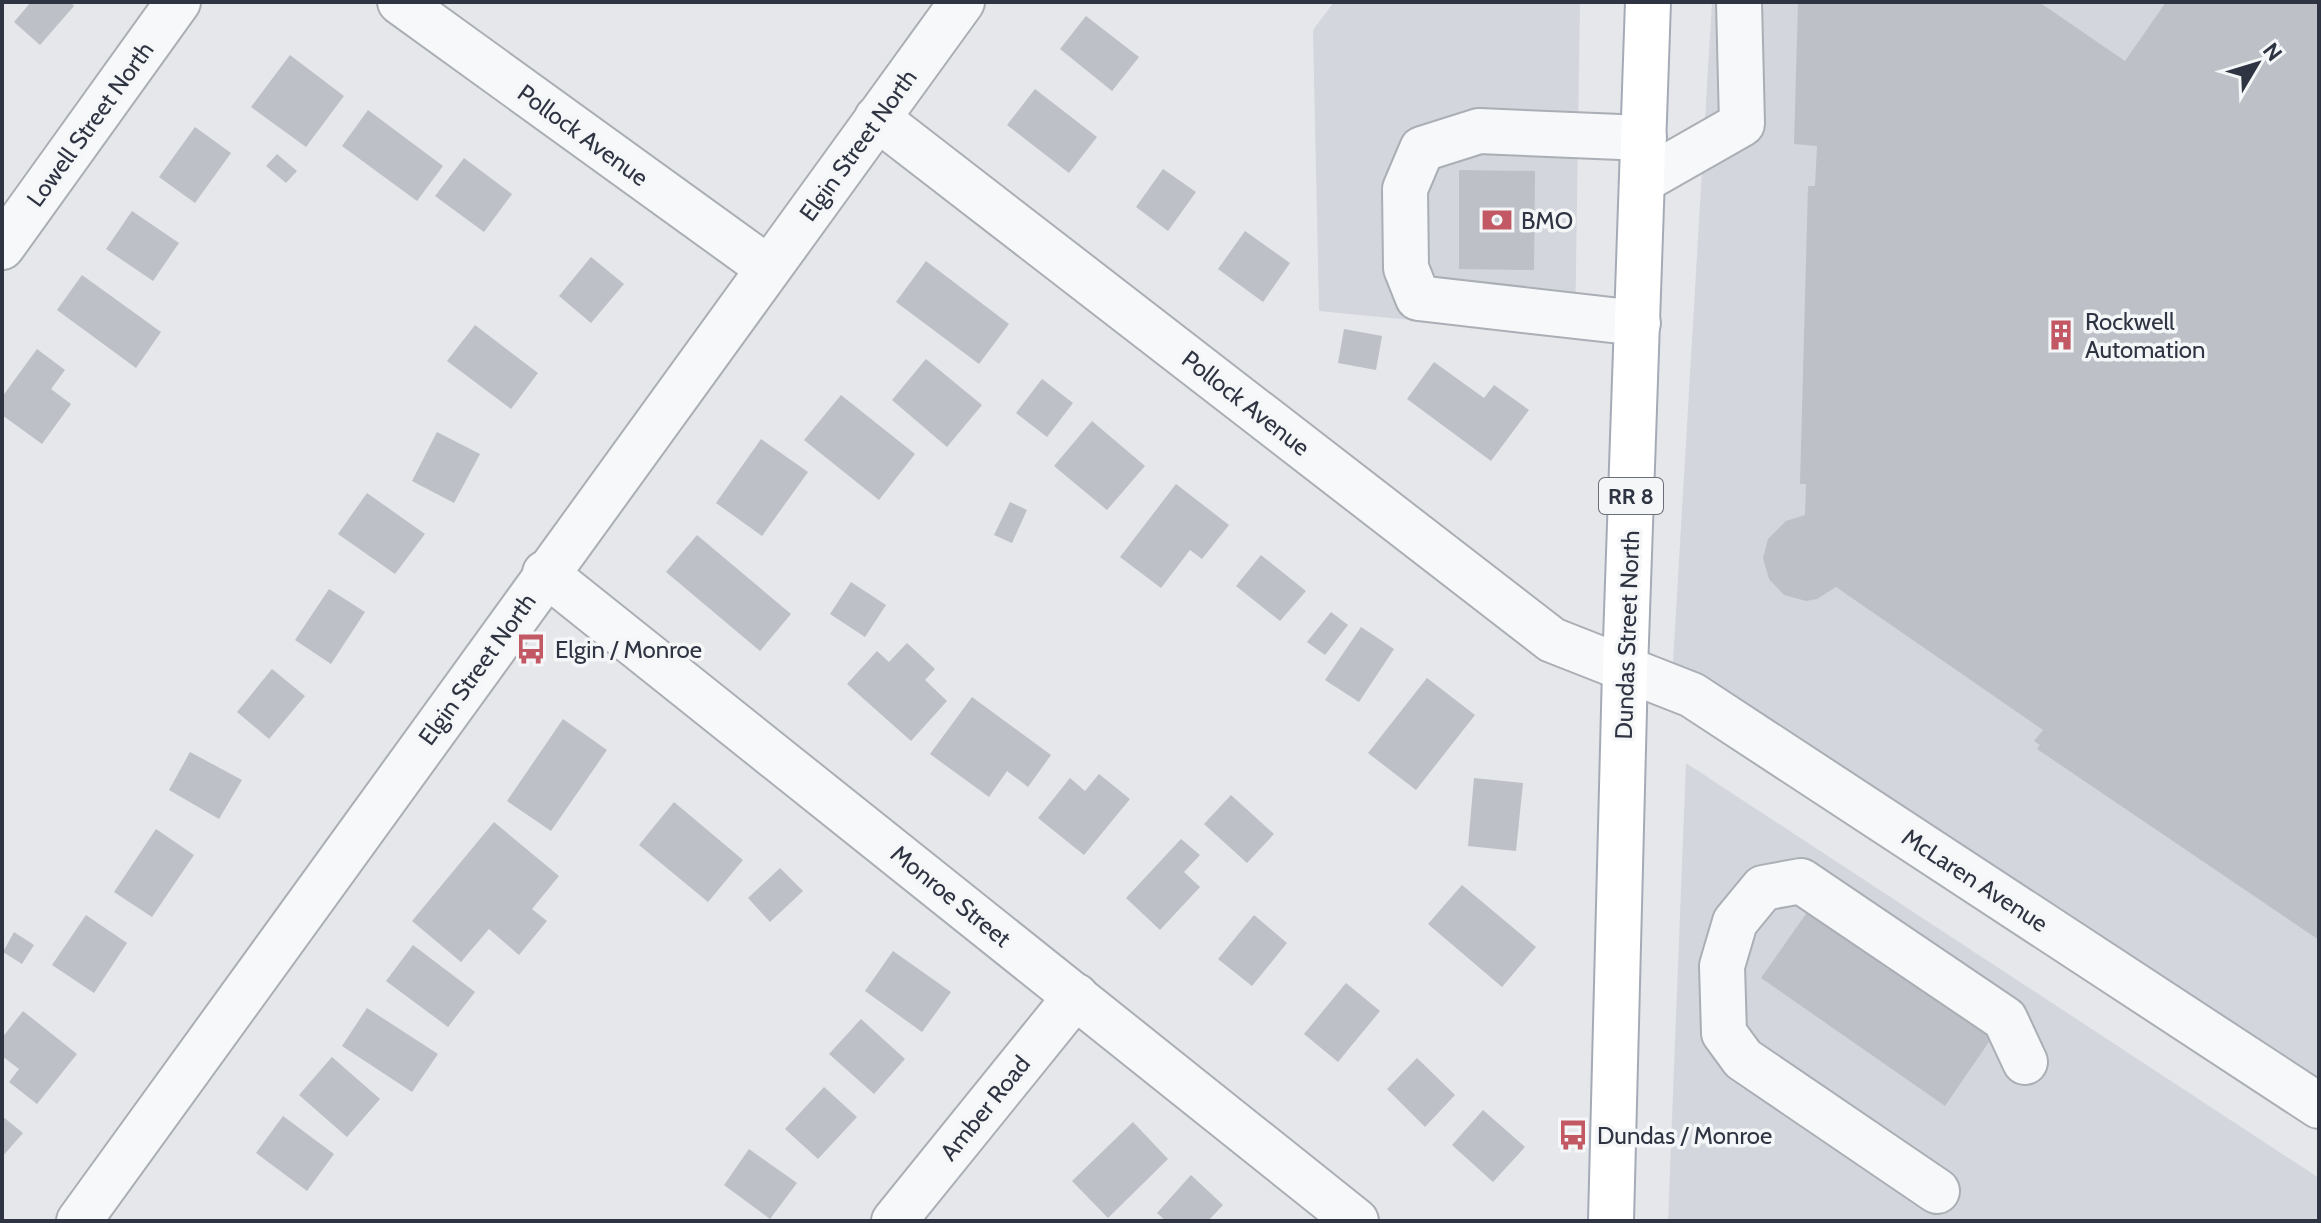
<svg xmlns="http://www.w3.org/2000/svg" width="2321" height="1223" viewBox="0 0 2321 1223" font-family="Cabin,sans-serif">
  <rect width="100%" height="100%" fill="#e5e7eb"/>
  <g fill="#d3d6dd">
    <polygon points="1334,2 1580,2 1575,336 1319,311 1313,30"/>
    <polygon points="1712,2 2319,2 2319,1078 1673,662"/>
    <polygon points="1686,763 2319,1178 2319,1221 1668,1221"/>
  </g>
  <g fill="#bdc0c7">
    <polygon points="31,2 70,2 74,6 40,45 14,22"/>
    <polygon points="1798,2 2039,2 2125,61 2166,2 2319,2 2319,940 2037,749 2040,745 2034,741 2043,730 1836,587 1817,599 1806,601 1784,595 1769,579 1763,558 1768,539 1786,521 1805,515 1806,484 1800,484 1808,186 1815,186 1817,146 1794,144"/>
    <polygon points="1086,16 1139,57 1112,91 1060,49"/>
    <polygon points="290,55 344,96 306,147 251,107"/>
    <polygon points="1035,89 1097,137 1069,173 1007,125"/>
    <polygon points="368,110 443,166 417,201 342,146"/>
    <polygon points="195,127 231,153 195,203 159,177"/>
    <polygon points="277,154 297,171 286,183 266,166"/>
    <polygon points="464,158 512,194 484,232 435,196"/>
    <polygon points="1163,169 1196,192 1168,231 1136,207"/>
    <polygon points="1459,170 1535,171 1534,270 1459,269"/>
    <polygon points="132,211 179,243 153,281 106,249"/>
    <polygon points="1245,231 1290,263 1263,302 1218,269"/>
    <polygon points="591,257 624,284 591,323 559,296"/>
    <polygon points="926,261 1009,324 979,364 896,302"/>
    <polygon points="82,275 161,332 136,368 57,310"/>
    <polygon points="475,325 538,373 511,409 447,361"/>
    <polygon points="1344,329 1382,336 1376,370 1338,363"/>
    <polygon points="37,349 65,370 51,389 71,404 42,444 2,415 2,397"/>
    <polygon points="926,359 982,405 947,447 892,400"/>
    <polygon points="1434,362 1484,398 1494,385 1529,410 1491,461 1407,399"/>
    <polygon points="1042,379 1073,403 1047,437 1016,413"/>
    <polygon points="841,395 915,454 879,500 804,440"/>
    <polygon points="1092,421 1145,466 1107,510 1054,466"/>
    <polygon points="437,432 480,454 454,503 412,481"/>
    <polygon points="761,439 808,472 762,536 716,503"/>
    <polygon points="1176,484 1229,525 1202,559 1190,550 1161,588 1120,557"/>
    <polygon points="367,493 425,534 395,574 338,534"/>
    <polygon points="1010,502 1027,510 1012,543 994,535"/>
    <polygon points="697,535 791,614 760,651 666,572"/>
    <polygon points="1261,555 1306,591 1280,621 1236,586"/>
    <polygon points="851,582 886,605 865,637 830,614"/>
    <polygon points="329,589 365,612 331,664 295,640"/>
    <polygon points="1331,612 1348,625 1325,655 1307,642"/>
    <polygon points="1361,627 1394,649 1359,702 1325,680"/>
    <polygon points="907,643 935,669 925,680 947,701 911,741 847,684 877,651 889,662"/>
    <polygon points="272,669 305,696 269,739 237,712"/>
    <polygon points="1427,678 1475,715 1416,790 1368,753"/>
    <polygon points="972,697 1051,755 1028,787 1007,771 989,797 930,754"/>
    <polygon points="563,719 607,750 551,831 507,801"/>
    <polygon points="190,752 242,780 219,819 169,790"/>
    <polygon points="1099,774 1130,799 1084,855 1038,818 1070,778 1085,791"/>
    <polygon points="1474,778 1523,783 1516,851 1468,846"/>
    <polygon points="1231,795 1274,834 1247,863 1204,824"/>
    <polygon points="674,802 743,860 708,902 639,845"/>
    <polygon points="494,822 559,876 532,909 547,921 519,955 489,929 461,962 412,921"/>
    <polygon points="156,829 194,855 152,917 114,892"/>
    <polygon points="1181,839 1200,855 1184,872 1200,887 1160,930 1126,898"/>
    <polygon points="780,868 803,891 770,922 748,898"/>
    <polygon points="1462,885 1536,947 1502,987 1428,924"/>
    <polygon points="1810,908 1993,1036 1945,1106 1761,978"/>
    <polygon points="86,915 127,943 94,993 52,965"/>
    <polygon points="1254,915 1287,943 1252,986 1218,959"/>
    <polygon points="14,932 34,945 22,964 3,952"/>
    <polygon points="413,945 475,992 448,1027 386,981"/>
    <polygon points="893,951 951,992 922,1032 865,991"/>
    <polygon points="1346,983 1380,1011 1338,1062 1304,1034"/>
    <polygon points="367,1008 438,1054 412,1092 342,1046"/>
    <polygon points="23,1011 77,1054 37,1104 9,1082 19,1069 2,1056 2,1038"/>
    <polygon points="861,1019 905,1059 874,1094 829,1054"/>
    <polygon points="332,1057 380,1099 347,1137 299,1095"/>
    <polygon points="1417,1058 1455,1095 1425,1127 1387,1089"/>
    <polygon points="824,1087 857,1117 818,1159 785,1129"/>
    <polygon points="1483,1110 1525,1147 1493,1182 1452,1145"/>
    <polygon points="2,1116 23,1133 2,1157"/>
    <polygon points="283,1116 334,1154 307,1191 256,1153"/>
    <polygon points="1133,1122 1168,1159 1108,1218 1072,1181"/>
    <polygon points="749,1149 797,1183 770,1219 724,1185"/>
    <polygon points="1191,1175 1223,1205 1208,1221 1166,1221 1157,1213"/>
  </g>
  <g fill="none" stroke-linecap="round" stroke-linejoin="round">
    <g stroke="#aaaeb5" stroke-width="48">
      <g id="minor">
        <polyline points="400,2 768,268"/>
        <polyline points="877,118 1552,640 1692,695 2319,1106"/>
        <polyline points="1642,181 1742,124 1739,2"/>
        <polyline points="2,247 178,2"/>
        <polyline points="1638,323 1418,298 1406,268 1405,189 1422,149 1479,131 1644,138"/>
        <polyline points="545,573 1356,1221"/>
        <polyline points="1937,1191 1743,1059 1724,1033 1722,966 1735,922 1763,888 1801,881 2005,1019 2025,1062"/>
        <polyline points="79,1221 962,2"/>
        <polyline points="894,1221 1076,996"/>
      </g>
    </g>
    <g stroke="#a5abb6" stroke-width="48">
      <polyline id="major" points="1611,1221 1625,670 1648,2"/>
    </g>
    <use href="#minor" stroke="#f7f8fa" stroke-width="44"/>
    <use href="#major" stroke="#fff" stroke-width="44"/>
  </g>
  <defs>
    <g id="bank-bare" transform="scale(2.4)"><path d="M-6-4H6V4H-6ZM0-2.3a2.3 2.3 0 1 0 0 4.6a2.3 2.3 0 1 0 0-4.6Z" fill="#c25863" stroke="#f5f6f8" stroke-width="2.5" paint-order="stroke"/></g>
    <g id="building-bare" transform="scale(2.4)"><path d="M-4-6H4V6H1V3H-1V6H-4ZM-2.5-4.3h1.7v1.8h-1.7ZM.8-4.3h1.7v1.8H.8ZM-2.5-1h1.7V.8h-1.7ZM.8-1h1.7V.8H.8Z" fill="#c25863" stroke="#f5f6f8" stroke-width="2.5" paint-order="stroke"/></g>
    <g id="bus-bare" transform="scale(2.4)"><path d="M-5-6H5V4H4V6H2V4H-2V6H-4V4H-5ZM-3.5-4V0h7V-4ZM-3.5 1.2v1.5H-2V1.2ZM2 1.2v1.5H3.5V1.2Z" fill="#c25863" stroke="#f5f6f8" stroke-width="2.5" paint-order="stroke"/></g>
  </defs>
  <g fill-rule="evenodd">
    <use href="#bank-bare" x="1497" y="220"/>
    <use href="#building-bare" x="2061" y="335"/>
    <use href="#bus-bare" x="531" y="649"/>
    <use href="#bus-bare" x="1573" y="1135"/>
  </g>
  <g text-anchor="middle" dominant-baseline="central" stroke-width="7" stroke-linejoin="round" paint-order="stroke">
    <rect fill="#f5f6f8" stroke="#6a6e79" stroke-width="2" x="1599" y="478" width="64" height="36" rx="6"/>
    <g font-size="22" font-weight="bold" fill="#2e3442">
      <text x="1631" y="496">RR 8</text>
    </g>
    <g font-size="24" fill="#2e3442" stroke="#f5f6f8">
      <text transform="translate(90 124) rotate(-54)">Lowell Street North</text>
      <text transform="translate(583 135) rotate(36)">Pollock Avenue</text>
      <text transform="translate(858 145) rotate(-54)">Elgin Street North</text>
      <text transform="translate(1246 403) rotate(38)">Pollock Avenue</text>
      <text transform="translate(1627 635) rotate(-88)">Dundas Street North</text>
      <text transform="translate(477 669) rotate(-54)">Elgin Street North</text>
      <text transform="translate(1975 880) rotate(33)">McLaren Avenue</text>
      <text transform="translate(951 896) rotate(39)">Monroe Street</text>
      <text transform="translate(985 1108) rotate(-51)">Amber Road</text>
    </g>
    <g font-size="24" fill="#2e3442" stroke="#f5f6f8" text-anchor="start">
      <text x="1521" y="220">BMO</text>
      <text x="2085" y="321">Rockwell<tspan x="2085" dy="28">Automation</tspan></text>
      <text x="555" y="649">Elgin / Monroe</text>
      <text x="1597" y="1135">Dundas / Monroe</text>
    </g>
  </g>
  <rect width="2321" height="1223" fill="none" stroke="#2e3442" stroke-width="8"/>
  <g transform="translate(2257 64) rotate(52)" stroke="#f5f6f8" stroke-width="6" paint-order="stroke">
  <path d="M0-6L14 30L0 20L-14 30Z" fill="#2e3442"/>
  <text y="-12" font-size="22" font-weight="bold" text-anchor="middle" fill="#2e3442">N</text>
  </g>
</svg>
